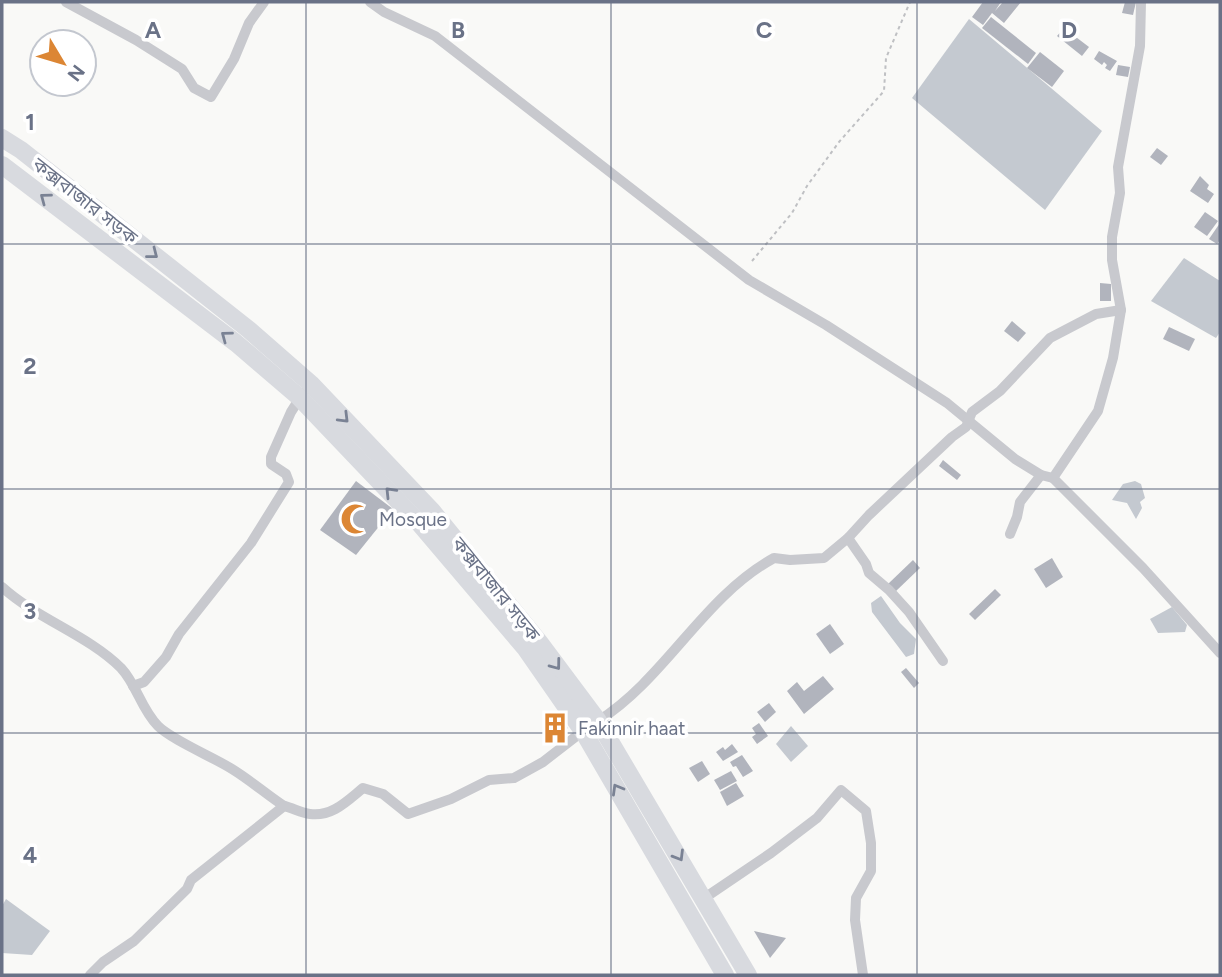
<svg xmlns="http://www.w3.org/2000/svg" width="1222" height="977" viewBox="0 0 1222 977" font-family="Figtree,'Noto Sans Bengali',sans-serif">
  <rect width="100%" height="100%" fill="#f9f9f7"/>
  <g fill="#c4c9d0">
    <polygon points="969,19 1102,131 1045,210 912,98"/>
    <polygon points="1184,258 1220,281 1220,332 1216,338 1151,301"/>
    <polygon points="1135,481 1141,484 1145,498 1140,502 1142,508 1136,519 1127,503 1112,500 1123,484"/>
    <polygon points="881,596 900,623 916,639 914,654 906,657 872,612 871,603"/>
    <polygon points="1172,607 1187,625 1185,632 1158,633 1150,619"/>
    <polygon points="791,726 808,746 791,762 776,744"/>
    <polygon points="6,899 50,931 32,955 2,953 2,906"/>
  </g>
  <g fill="#b1b4bd">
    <polygon points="983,2 1001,2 995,11 1003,2 1021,2 1004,23 992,13 983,25 972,17"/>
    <polygon points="1125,2 1136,2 1133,15 1122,13"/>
    <polygon points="991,17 1036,53 1028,64 982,28"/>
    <polygon points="1064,28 1089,47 1082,56 1057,36"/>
    <polygon points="1099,51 1117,61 1110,71 1105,68 1107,65 1104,62 1102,65 1094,59"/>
    <polygon points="1040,52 1064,71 1052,87 1027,68"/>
    <polygon points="1118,65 1130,67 1128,77 1116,75"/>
    <polygon points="1157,148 1168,156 1161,165 1150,157"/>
    <polygon points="1200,176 1209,185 1207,189 1214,194 1208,203 1190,191"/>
    <polygon points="1205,212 1218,221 1207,236 1194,227"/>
    <polygon points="1220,223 1220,240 1217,244 1209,239"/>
    <polygon points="1100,283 1111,284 1111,301 1100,301"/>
    <polygon points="1012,321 1026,333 1018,342 1004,331"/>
    <polygon points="1169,327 1195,339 1189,351 1163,339"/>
    <polygon points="943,460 961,475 957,480 939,466"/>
    <polygon points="356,481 393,509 356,555 320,530"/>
    <polygon points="1052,558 1063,577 1046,588 1034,569"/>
    <polygon points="913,560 920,568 895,592 888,584"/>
    <polygon points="995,589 1001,595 975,620 969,614"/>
    <polygon points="830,624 844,644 830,654 816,634"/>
    <polygon points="906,668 919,683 914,688 901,672"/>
    <polygon points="823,676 834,689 804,714 787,691 797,682 804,691"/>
    <polygon points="769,703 776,712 765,722 757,712"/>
    <polygon points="560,716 568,728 553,741 543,728"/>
    <polygon points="759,723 768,736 757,744 752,737 756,734 752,728"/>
    <polygon points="732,744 738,752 723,761 716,752 723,747 725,750"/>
    <polygon points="742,755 753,771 743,777 736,766 733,767 730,762"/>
    <polygon points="702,761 710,774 698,782 689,768"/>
    <polygon points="731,771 737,781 720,790 714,780"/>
    <polygon points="736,783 744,796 727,806 720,792"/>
    <polygon points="754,931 786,938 770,958"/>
  </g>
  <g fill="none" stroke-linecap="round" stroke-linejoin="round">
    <polyline stroke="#bfc0c3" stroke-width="2" stroke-dasharray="3.5 3.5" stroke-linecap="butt" points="752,261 792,213 807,186 839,142 884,91 886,58 910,2"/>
    <g stroke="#c8c9ce" stroke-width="10">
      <polyline points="66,2 136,40 182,69 194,88 211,97 234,59 249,23 264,2"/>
      <polyline points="370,2 384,12 435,36 749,280 826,325 947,403 1015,459 1041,475 1053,478 1143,568 1220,653"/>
      <polyline points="1053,478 1098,411 1113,358 1121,310 1112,260 1112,237 1120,193 1118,167 1140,46 1141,2"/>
      <polyline points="1010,534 1017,517 1020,502 1041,475"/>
      <polyline points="848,538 866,564 869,573 889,590 909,612 943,661"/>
      <path d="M2,587C37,619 88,635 121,668C137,685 141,709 158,726C172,740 213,757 232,769C250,780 266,794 284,806"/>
      <polyline points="133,686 144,682 166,657 179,634 251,543 289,482 286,474 271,464 271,457 291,412 303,393"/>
      <path d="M598,721C666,678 703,597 774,558L790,560L824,558L848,538L869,515L952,437L966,427L972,412L1000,391L1050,338L1096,314L1121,310"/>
      <polyline points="703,899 771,853 817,818 841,790 866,811 871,843 871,871 856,898 855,920 863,975"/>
      <path d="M90,975L103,962L134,941L187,889L191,880L284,806C293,808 301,813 310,814C332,817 347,801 363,788L383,794L408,814L451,799L489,780L514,778L543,762L583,731"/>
    </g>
    <g stroke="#d8dadf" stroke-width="18">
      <polyline points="2,138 21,150 248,329 311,384 432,511 539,642 598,721 748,975"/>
      <polyline points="2,165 236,343 299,397 419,523 526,649 583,731 725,975"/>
    </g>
  </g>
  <defs><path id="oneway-chevron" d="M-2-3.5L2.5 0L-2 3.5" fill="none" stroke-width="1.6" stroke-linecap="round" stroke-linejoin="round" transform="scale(1.75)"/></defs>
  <g stroke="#7a8294">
    <use href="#oneway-chevron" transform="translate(45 198) rotate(-143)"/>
    <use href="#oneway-chevron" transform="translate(153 254) rotate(38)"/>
    <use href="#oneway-chevron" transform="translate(226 336) rotate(-143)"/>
    <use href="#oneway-chevron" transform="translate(344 418) rotate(45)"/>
    <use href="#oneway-chevron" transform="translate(390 492) rotate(-134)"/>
    <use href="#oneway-chevron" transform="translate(556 665) rotate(53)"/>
    <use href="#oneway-chevron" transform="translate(617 789) rotate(-120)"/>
    <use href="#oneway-chevron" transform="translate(679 856) rotate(59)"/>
  </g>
  <path fill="none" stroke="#6a7287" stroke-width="2" stroke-opacity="0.55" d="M306,2V975M611,2V975M917,2V975M2,244H1220M2,489H1220M2,733H1220"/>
  <defs>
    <g id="mosque-bare" transform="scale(2.415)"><path d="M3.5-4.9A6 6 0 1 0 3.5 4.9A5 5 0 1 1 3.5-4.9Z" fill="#dc8634" stroke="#fff" stroke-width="2.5" paint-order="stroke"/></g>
    <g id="building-bare" transform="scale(2.415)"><path d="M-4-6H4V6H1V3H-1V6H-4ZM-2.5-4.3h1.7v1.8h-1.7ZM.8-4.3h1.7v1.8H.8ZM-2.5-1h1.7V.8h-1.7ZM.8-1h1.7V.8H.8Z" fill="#dc8634" stroke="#fff" stroke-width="2.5" paint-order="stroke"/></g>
  </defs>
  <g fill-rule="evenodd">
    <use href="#mosque-bare" x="356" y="519"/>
    <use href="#building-bare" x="555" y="728"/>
  </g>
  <g text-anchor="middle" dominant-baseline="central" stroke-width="7" stroke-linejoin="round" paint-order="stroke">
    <g font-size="19" fill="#6a7287" stroke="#fff">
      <text transform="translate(85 201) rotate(38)">কক্সবাজার সড়ক</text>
      <text transform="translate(496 589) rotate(51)">কক্সবাজার সড়ক</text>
    </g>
    <g font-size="19" fill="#6a7287" stroke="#fff" text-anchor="start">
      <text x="379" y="519">Mosque</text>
      <text x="578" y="728">Fakinnir haat</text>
    </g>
  </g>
  <g font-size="23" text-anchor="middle" font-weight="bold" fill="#6a7287" stroke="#fff" stroke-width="7" stroke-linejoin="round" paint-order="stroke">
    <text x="153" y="38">A</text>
    <text x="458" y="38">B</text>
    <text x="764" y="38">C</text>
    <text x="1069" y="38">D</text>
    <text x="30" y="130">1</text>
    <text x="30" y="374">2</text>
    <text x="30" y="619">3</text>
    <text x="30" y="863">4</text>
  </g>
  <rect width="1222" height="977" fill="none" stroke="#6a7287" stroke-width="7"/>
  <g transform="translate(63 63) rotate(128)"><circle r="33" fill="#ffffff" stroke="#c3c7cf" stroke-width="2"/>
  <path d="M0-5L12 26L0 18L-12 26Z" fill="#dc8634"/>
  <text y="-10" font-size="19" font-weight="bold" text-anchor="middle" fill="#6a7287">N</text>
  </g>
</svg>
